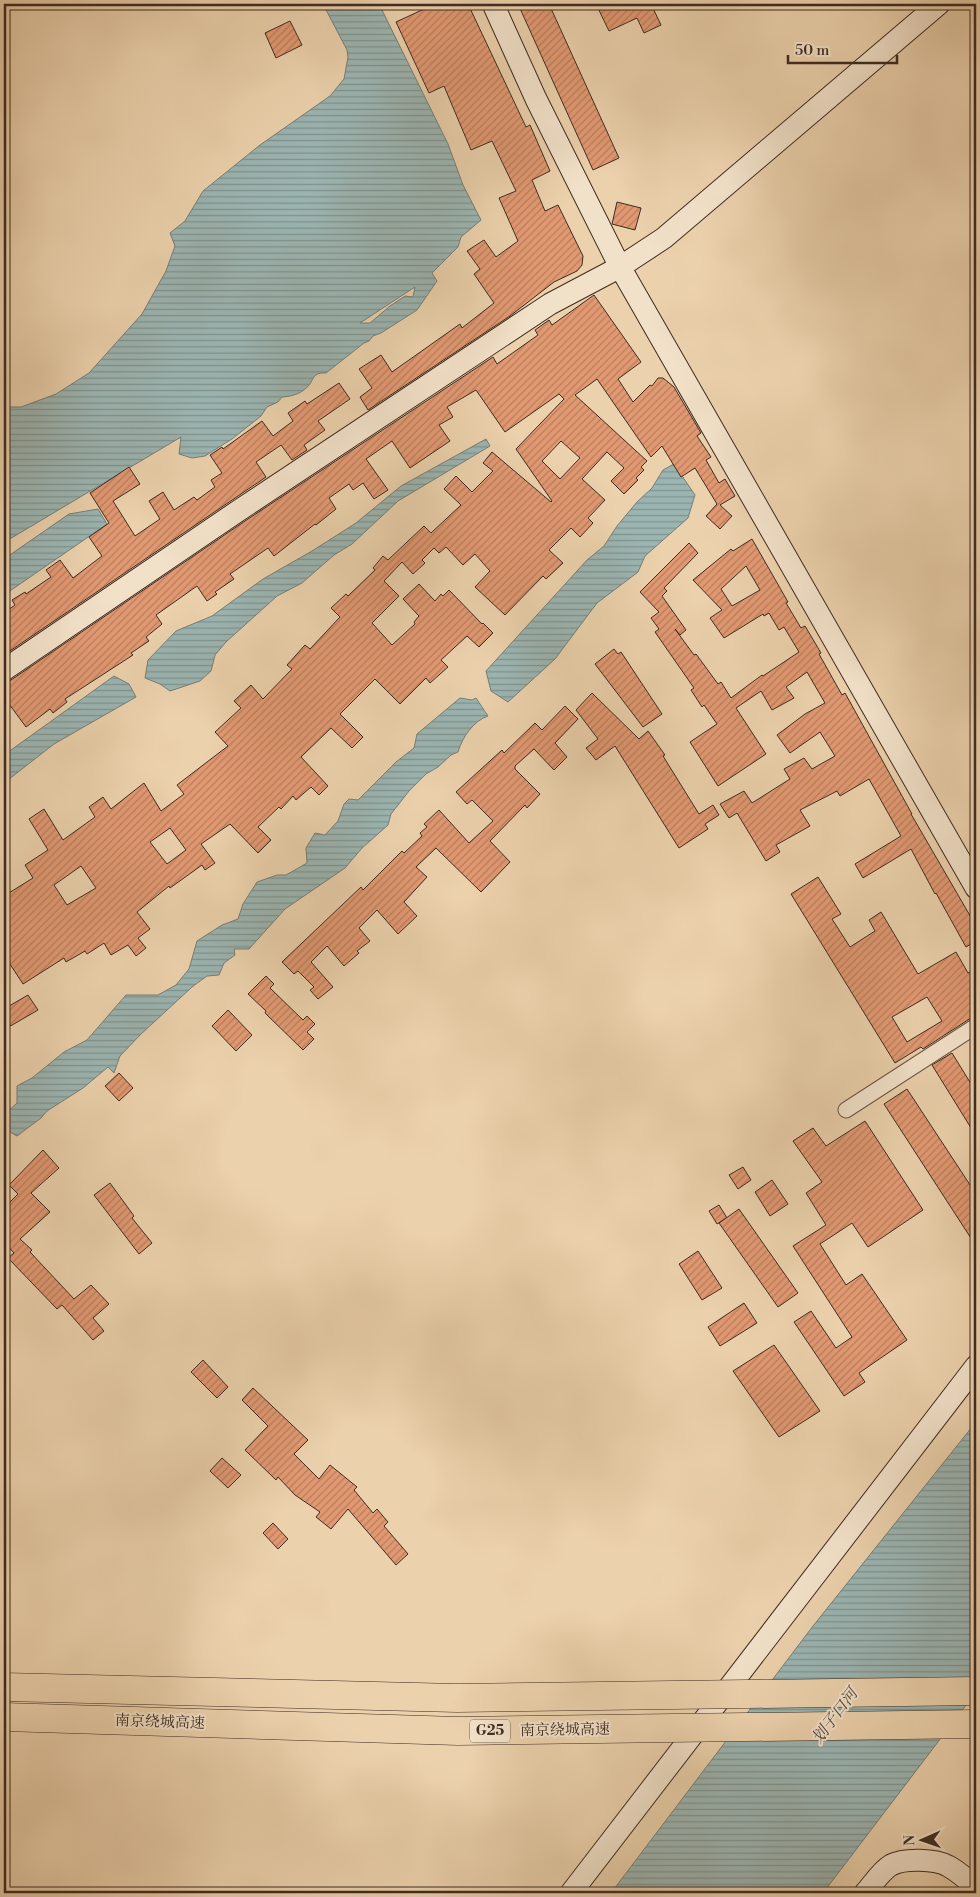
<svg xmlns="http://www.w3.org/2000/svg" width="980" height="1897" viewBox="0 0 980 1897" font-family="'Libre Bodoni','Noto Serif SC',serif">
  <defs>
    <pattern id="water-rules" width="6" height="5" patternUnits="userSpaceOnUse" patternTransform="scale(1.25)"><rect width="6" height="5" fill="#9bb5b2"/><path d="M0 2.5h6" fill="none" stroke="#809390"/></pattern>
    <pattern id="building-hatch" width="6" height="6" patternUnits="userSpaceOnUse" patternTransform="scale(1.25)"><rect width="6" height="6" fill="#e29972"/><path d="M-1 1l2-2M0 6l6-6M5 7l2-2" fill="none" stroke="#b97d5d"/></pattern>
  </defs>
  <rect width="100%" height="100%" fill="#ebd1ac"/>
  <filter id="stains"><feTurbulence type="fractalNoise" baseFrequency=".004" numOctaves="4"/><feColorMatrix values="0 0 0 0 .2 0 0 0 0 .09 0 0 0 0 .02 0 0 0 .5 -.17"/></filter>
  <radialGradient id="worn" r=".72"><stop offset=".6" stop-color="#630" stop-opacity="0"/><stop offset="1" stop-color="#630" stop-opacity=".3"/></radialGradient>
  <g fill="url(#water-rules)" stroke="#767e78" fill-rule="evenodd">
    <path d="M323,4H379L448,144L463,185L481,220L461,237L458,247L432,273L437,281L417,310L381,333L373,336L369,341L364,343L326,373C310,372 315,382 305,389C300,394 289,397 282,397L278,402L267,407L261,416L232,439L205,456L192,458L179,454L181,437L8,540L4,545V407H21L56,394L89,373L142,314L166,271L175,246L170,233L185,221L203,191L260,145L330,96L344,79L348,57L347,50ZM415,287L413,297L405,296L390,306L370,323H360Z"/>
    <polygon points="486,439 490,446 398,501 352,544 334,555 302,583 277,596 226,642 215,655 211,671 200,681 170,691 160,684 145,678 148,660 176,631 212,616 263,579 312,551 356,523 401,486"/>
    <polygon points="674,464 695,495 688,518 645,556 638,572 597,603 555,659 508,702 491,691 486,671 587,560 604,546 617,526 637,502 652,488 663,470"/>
    <polygon points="98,509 107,524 4,595 4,559 69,514"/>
    <polygon points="114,676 129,684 136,697 54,744 4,783 4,755"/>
    <path d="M460,698L472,700L476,698L488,716C473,721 462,738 458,752L451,755L438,767L426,774L409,791L391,814L388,825L362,848L345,868L285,909L249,949H234L235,955L224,963L219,975L207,976L192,987L140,1035L120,1056L114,1073L108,1067L83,1088L47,1111L41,1118L17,1136L10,1132L4,1133V1115L17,1103V1086L32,1078L64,1052L87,1040L126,995H158L176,985L189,969L197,941L222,925L238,919L243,904L257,882L277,875H286L307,863L306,848L315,833L325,835L338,821L344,804L349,799L358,800L396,762L414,748L417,734Z"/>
    <polygon points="976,1422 976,1692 823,1893 611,1893 813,1626"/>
  </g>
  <g fill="url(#building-hatch)" stroke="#3f2b21" fill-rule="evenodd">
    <polygon points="435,4 468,4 526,127 530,125 550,171 532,180 545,211 558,205 583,256 582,265 577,271 554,282 510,316 368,410 360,397 372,388 359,369 381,355 392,372 460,324 462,328 494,303 474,274 480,269 467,251 484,240 496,257 518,241 499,198 516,191 492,141 471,150 444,86 429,93 396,22"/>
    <polygon points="518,4 549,4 619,158 593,170"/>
    <polygon points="596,4 651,4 661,25 644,33 637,18 609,31"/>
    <polygon points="290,21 302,45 276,58 265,33"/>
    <polygon points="617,202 641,208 635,230 612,224"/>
    <path d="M594,295L641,362L618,379L633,402L650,385L652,386L658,378H663L674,387L701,433L697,436L711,457L706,460L719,483L725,479L735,496L720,505L732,516L720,529L706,516L717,504L695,468L681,477L662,446L651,457L597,379L575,395L647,461L641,467L644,470L636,478L638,480L624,494L611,481L624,468L607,452L582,479L605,500L588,518L593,523L580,537L571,528L549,550L563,563L546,579L543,576L505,615L475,587L490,571L475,554L463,565L446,547L439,553L434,548L422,560L425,563L413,574L402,562L384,581L399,596L372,623L392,645L415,624L414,622L419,616L403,599L419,584L435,601L441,594L443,596L449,590L482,624L483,623L493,633L479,647L467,636L441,660L448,667L430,683L426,678L400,704L375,679L340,714L363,737L352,748L331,728L301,757L328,786L319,795L311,787L296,800L293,796L281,809L279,807L258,827L271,840L258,853L230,824L201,844L215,863L205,870L202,865L170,888L169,886L137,912L150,929L138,938L146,948L136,956L128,945L111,955L104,943L87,954L85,951L66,962L64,958L23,984L4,955V896L33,878L25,865L48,850L29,819L44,809L63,840L95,817L89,807L103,797L111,809L144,783L161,811L184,794L177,785L228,746L215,732L241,708L234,701L251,685L263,699L292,669L287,665L305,645L310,649L340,617L331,608L346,594L348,596L375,570L373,568L383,556L388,560L424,526L431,533L461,505L444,489L456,476L472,492L493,471L483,463L492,452L551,502L552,501L516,449L564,399L559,394L505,432L476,390L447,407L453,417L439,425L450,441L410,468L392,441L366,459L388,490L374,499L363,483L353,490L349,484L329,498L336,509L316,525L315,524L274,556L268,548L230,574L234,579L215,592L217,594L207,601L197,586L156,615L162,624L146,637L149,641L131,653L133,655L65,699L67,702L53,713L50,709L26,727L9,704L4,708V682L11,680L245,521L493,357L497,364L538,335L535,330L549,320L552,325ZM561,441L580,458L560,479L542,461ZM170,828L186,850L167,864L150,842ZM81,866L96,888L67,905L54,885Z"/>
    <polygon points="339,383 350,399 318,421 325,430 304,445 307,450 292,460 281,445 256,462 266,477 4,655 4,613 15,605 12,600 25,592 26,594 51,577 46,570 60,560 73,578 102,556 89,537 109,523 90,493 129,467 140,484 113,501 135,536 160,519 149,501 163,492 174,510 194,497 197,500 215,487 211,480 222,473 210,455 222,447 223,449 262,421 273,436 293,421 288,413 305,401 307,404"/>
    <path d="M752,539L788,602L786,603L801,628L805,626L821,653L819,654L842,695L845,693L912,814H911L976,926V941L966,947L936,893L935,894L911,849L863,878L855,864L901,836L869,779L840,796L837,791L800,810L810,826L776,845L780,852L766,861L737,813L729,818L720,804L744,791L752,803L790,779L784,769L804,758L812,769L835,756L820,732L790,753L777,735L805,714L825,703L807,672L786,687L794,698L772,710L761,691L736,708L766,754L718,786L690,742L717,724L704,705L702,707L691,690L694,688L655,632L659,629L651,618L659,612L640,592L689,543L698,553L664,588L667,591L662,596L686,630L680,635L675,629L694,655L696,654L718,684L721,682L731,698L762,675L763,676L799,652L784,627L779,630L769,613L764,616L763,614L724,638L710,618L722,610L693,580L731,549L733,551ZM746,566L760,590L732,606L721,589Z"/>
    <polygon points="614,649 618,654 621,652 662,714 643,727 595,664"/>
    <polygon points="592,693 639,739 648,731 665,755 663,756 699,814 713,805 719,815 705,824 708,829 679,848 615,746 596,760 586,748 598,739 576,710"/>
    <polygon points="565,706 578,719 555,743 567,757 554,770 534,749 515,766 515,769 540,794 527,808 525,805 490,841 510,862 481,892 436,848 416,867 427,877 404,902 417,916 398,934 377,910 359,928 370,941 357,951 359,953 344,966 327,946 311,962 333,987 318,999 310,990 314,987 298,971 294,974 282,962 361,887 363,890 402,851 404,853 422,836 420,833 427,827 424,824 439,810 469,843 493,821 472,800 467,804 456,792 502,750 504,753 535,723 542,730"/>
    <path d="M818,877L841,914L832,919L850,947L875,931L869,920L881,912L918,974L956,952L968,973L976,969V1017L971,1018L923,1049L921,1047L895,1063L791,894ZM927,997L942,1021L907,1042L892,1017Z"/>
    <polygon points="266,976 274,984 270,988 303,1020 307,1016 315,1024 307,1032 314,1039 303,1050 265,1013 266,1011 248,994"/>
    <polygon points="28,995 38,1010 7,1028 4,1022 4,1009"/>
    <polygon points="228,1010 252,1035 236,1051 212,1026"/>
    <polygon points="952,1053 976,1092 976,1136 932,1065"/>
    <polygon points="119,1073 133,1088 119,1101 105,1086"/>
    <polygon points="907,1089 976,1194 976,1246 884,1104"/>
    <polygon points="865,1121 923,1210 868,1247 852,1223 820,1244 846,1285 862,1274 907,1340 859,1373 865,1382 844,1396 794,1322 811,1311 836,1348 852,1337 793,1246 826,1225 806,1193 822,1182 793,1141 813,1128 826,1146"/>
    <polygon points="43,1150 59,1168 31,1193 50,1212 20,1239 32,1250 30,1252 74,1299 91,1285 109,1304 93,1318 104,1331 93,1340 62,1305 57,1309 8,1258 14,1253 4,1242 4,1208 18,1194 9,1185"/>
    <polygon points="743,1167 751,1180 738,1189 729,1175"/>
    <polygon points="772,1180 788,1204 770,1216 755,1192"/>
    <polygon points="110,1183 134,1216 132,1218 152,1243 139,1254 94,1195"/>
    <polygon points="719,1205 727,1218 717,1224 709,1211"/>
    <polygon points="739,1209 798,1293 778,1307 719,1223"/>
    <polygon points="698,1251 722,1288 702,1300 679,1264"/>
    <polygon points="744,1303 757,1323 720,1346 708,1327"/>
    <polygon points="774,1345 820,1411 779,1437 733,1371"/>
    <polygon points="203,1360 228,1387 217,1398 191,1372"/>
    <polygon points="253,1388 308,1440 294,1454 319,1479 330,1465 357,1487 354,1490 373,1513 377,1509 388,1522 384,1526 408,1554 396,1565 348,1509 331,1529 316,1517 320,1512 295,1495 278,1477 276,1480 245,1450 268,1426 242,1400"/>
    <polygon points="222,1458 241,1475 228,1488 210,1471"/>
    <polygon points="273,1523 288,1539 278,1549 263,1533"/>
  </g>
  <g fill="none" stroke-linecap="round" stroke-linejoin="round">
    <g stroke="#6a5444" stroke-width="17">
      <polyline id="street" points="846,1110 976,1026"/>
    </g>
    <g stroke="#3f2b21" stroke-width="23">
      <g id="secondary">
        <polyline points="493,4 536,99 620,267 976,888"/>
        <polyline points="4,670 238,511 550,304 620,267 664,238 939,4"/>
        <polyline points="571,1893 976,1366"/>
        <path d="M865,1893C873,1884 881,1871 891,1865C904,1858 936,1859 948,1866C958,1871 967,1880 976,1887"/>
      </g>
    </g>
    <use href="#street" stroke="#f2e1c9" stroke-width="15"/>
    <use href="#secondary" stroke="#f2e1c9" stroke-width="21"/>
    <g stroke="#3f2b21" stroke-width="29" stroke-linecap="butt">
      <g id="highway-bridge">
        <polyline points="4,1687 457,1698 976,1691"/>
        <polyline points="4,1717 458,1731 976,1724"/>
      </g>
    </g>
    <use href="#highway-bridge" stroke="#ebd1ac" stroke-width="28"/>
  </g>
  <g text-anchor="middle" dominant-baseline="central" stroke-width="4" stroke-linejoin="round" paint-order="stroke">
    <rect fill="#f2e1c9" stroke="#756253" stroke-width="1" x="470" y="1719.5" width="40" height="23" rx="4"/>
    <g font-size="14" font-weight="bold" fill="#3f2b21">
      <text x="490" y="1731">G25</text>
    </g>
    <g font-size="15" fill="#3f2b21" stroke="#f2e1c9">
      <text transform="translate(160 1722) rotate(2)">南京绕城高速</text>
      <text transform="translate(565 1730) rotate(-1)">南京绕城高速</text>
    </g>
    <g font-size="16" font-style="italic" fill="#51473e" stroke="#f2e1c9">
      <text transform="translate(835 1716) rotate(-53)">划子口河</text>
    </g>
  </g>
  <rect width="980" height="1897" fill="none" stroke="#ebd1ac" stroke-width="20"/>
  <rect x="5" y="5" width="970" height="1887" fill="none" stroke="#3f2b21" stroke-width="2.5"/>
  <rect x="10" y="10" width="960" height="1877" fill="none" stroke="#3f2b21"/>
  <g transform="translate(922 1840) rotate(268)" stroke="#f2e1c9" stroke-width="4" paint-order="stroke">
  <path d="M0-4L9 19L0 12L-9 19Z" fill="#3f2b21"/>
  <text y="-8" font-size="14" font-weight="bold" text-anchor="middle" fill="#3f2b21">N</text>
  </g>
  <path d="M788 55v8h109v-8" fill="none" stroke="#3f2b21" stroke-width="2.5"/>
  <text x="795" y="55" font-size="15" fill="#3f2b21" stroke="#f2e1c9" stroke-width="4" paint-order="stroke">50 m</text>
  <rect width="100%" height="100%" filter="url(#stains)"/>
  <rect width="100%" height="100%" fill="url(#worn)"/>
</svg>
